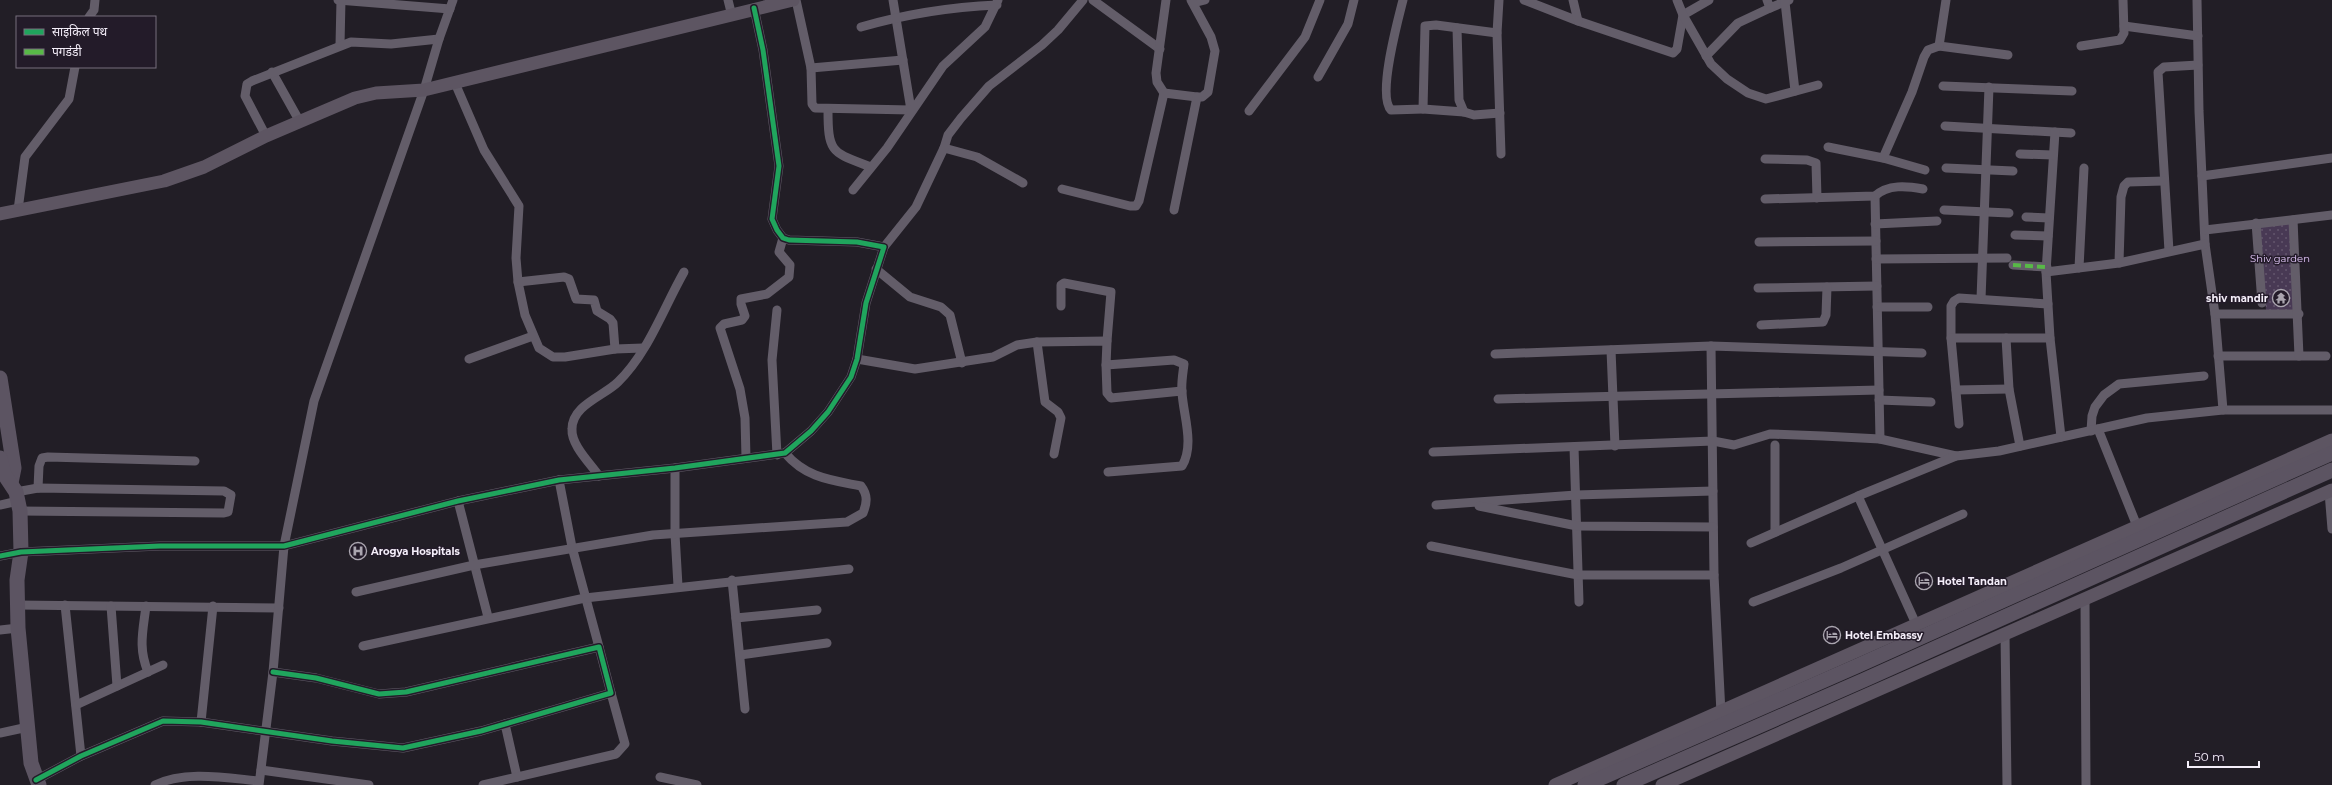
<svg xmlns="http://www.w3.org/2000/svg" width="2332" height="785" viewBox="0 0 2332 785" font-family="Montserrat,'Noto Sans Devanagari',sans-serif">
  <defs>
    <pattern id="grass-dots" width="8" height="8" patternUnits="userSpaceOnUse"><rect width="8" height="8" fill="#483954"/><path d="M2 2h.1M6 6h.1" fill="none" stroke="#63566d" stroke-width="1.8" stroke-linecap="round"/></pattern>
  </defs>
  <rect width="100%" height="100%" fill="#221e26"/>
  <polygon fill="url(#grass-dots)" points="2297,221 2300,310 2266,310 2259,225"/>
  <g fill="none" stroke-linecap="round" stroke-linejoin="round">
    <g stroke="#635d69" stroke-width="9">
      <polyline points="338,0 450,9"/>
      <polyline points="728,0 732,16"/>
      <polyline points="796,0 811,68 812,104 815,108 911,110 893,0"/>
      <polyline points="1093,0 1160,49"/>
      <path d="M1403,0C1398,20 1377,96 1391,110L1423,109L1425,26L1436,25L1497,33"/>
      <polyline points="1499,0 1497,33 1501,154"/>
      <polyline points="1524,0 1578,21 1673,53 1677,49 1683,15 1709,0"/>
      <polyline points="1573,0 1578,21"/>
      <polyline points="1677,0 1683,15 1711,64 1727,79 1748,93 1766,99 1818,85"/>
      <polyline points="1767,0 1770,8 1789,0"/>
      <polyline points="2197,0 2199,111 2205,244 2215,314 2223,410 2332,410"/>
      <polyline points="1785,2 1795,91"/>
      <polyline points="1193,3 1205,0"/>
      <polyline points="89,17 94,10 95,0"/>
      <polyline points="2124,26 2198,36"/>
      <path d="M861,27C906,14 951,7 997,5"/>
      <polyline points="1457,28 1459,100 1464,112"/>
      <polyline points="340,45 341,0"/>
      <polyline points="1939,46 2008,55"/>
      <polyline points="2081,46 2120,40 2124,33 2123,0"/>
      <polyline points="1706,56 1738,23 1770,8"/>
      <polyline points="811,68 903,60"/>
      <polyline points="272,72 300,122"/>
      <polyline points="1318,77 1348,24 1354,0"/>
      <polyline points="455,83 484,150 519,206 516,258 518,282 525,315 539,348 553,357 565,357 615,349 643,348"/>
      <polyline points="1943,86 2072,91"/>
      <polyline points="1164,93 1157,82 1156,73 1166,0"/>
      <polyline points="1423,109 1464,112 1474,115 1500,113"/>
      <path d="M828,110C828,154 832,152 871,167"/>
      <polyline points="1249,111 1305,37 1320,0"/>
      <polyline points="1945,126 2071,133"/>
      <polyline points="2055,132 2046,272 2050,338 2061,437"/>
      <polyline points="266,136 245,96 247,84 252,81 351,42 391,44 439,39"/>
      <polyline points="1828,147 1883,158 1925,170"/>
      <polyline points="944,148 977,157 1023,183"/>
      <polyline points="2020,154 2053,155"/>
      <polyline points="1883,158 1912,92 1924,57 1928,50 1939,46 1946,0"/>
      <polyline points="1765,159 1807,160 1816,163 1817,198"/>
      <polyline points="1946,168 2013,171"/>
      <polyline points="2202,176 2332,158"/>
      <polyline points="1062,189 1130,206 1136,206 1139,201 1164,93 1197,97 1202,97 1208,92 1215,51 1211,37 1191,0"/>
      <polyline points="853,190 887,148 943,66 985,27 998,0"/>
      <polyline points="1875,196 1880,439"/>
      <path d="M1765,199L1875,196C1888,184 1907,186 1923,189"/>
      <polyline points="18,210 25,157 69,99 75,67"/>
      <polyline points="1174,210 1197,97"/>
      <polyline points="1944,210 2009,213"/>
      <polyline points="2026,217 2049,218"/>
      <polyline points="2256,223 2262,303"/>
      <polyline points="1875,224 1937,221"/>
      <polyline points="2205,230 2332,215"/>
      <polyline points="2015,235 2048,236"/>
      <polyline points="1759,242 1876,241"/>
      <polyline points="884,247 916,207 944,148 948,135 961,118 989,86 1042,45 1058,30 1083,0"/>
      <polyline points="2169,251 2158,72 2164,67 2198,65"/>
      <polyline points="1876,259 2007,258"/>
      <polyline points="2119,263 2121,197 2124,186 2128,182 2164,181"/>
      <polyline points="2013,265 2047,267"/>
      <polyline points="2079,268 2084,168"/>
      <polyline points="876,269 910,297 941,307 950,315 962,363"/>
      <polyline points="2046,272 2119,263 2205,244"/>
      <polyline points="518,282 564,277 569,279 576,299 594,300 597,311 610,319 613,323 615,349"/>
      <polyline points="1758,288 1877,286"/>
      <polyline points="1981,299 1989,87"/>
      <polyline points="1061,306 1061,285 1064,283 1111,292 1107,341"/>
      <polyline points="1877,307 1928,307"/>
      <polyline points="2215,314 2299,314"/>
      <polyline points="1761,325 1823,322 1826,315 1827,287"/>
      <polyline points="1951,338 1951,306 1954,301 1959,298 2048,304"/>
      <polyline points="1037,342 1045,402 1058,412 1061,418 1054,454"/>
      <polyline points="1711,346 1714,575 1721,713"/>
      <polyline points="1611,350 1615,446"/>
      <polyline points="1495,354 1711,346 1922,353"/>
      <polyline points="2218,356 2299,356 2293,220"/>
      <polyline points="2299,356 2326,356"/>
      <polyline points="469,359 533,336"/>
      <path d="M857,359L915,369L993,357L1017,345L1037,342L1107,341L1106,365L1174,360L1184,364C1183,373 1181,383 1182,392C1183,415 1195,444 1182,466L1108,472"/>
      <polyline points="1106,365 1107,393 1111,398 1182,391"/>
      <polyline points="1956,390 2009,389"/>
      <polyline points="1498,399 1879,390"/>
      <polyline points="1879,400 1931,402"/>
      <polyline points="1959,424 1951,338 2006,338"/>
      <polyline points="2098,429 2137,526"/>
      <polyline points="2091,431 2092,416 2095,407 2104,395 2119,384 2204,376"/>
      <polyline points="2020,446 2009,389 2006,338 2050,338"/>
      <polyline points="1574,447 1579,602"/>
      <polyline points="1433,452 1713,441 1734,445 1770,434 1823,436 1880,439 1956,456"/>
      <polyline points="777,455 772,360 777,310"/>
      <polyline points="746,458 745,418 740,389 720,328 724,324 742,320 745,316 741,304 741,299 767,294 789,277 790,265 779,252 783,238"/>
      <polyline points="675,468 675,534 678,586"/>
      <path d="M599,476C590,463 571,445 572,429C572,405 604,396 618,382C648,353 663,309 684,272"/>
      <polyline points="559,480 572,547 599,647"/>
      <polyline points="38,488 39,466 42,458 48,457 195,461"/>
      <polyline points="16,492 38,488 224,491 231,495 228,512 224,513 20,511"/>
      <polyline points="2329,492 2332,529"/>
      <polyline points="1858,496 1916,624"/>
      <polyline points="458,501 488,617"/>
      <polyline points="0,505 18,501"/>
      <polyline points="1436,505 1576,495 1713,491"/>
      <polyline points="1479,506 1577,526 1713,527"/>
      <polyline points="1775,532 1775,445"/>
      <polyline points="1751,543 1858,496 1956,456 1999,451 2147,418 2223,410"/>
      <polyline points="1431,546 1578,575 1714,575"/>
      <polyline points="0,556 21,552 160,546 284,546 458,501 559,480 675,468 785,453 811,431 828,412 851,377 857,359 866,303 884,247 857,242 789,240 783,238 777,230 772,219 779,166 763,50 754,8"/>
      <polyline points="732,580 745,709"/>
      <path d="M356,592L474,565L653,535L847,522L863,513C867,503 868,495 861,486C831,480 806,478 785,453"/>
      <polyline points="2085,601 2086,785"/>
      <polyline points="1753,602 1841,568 1963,514"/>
      <polyline points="17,605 279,608"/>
      <polyline points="65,605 81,756"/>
      <polyline points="111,606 117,686"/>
      <path d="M146,606C143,631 138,648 148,672"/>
      <polyline points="736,618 817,610"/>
      <polyline points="0,630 18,628"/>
      <polyline points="2005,634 2007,785"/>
      <polyline points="363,646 585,598 849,569"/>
      <polyline points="740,655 827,643"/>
      <polyline points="76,705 163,665"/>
      <polyline points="201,722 213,606"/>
      <polyline points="505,724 517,777"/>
      <polyline points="0,733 28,727"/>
      <polyline points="261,770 369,785"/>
      <polyline points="660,777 697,785"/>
      <polyline points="36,780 81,756 163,721 201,722 332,741 403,748 481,731 611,693 599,647 406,692 379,694 316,678 273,672"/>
      <path d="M155,785C185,770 227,778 259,781"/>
      <polyline points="259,785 273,672 284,546 314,401 424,90 439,39 453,0"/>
      <polyline points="483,785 616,754 625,744 611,693"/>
    </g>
    <g stroke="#5d5562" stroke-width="13">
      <polyline points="0,214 164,181 204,167 266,136 355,98 376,93 424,90 793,0"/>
      <polyline points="1555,785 2332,440"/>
      <polyline points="1662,785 2332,490"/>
    </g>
    <g stroke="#5c5462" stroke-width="15">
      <polyline points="0,378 14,468 11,483"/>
      <polyline points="0,458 4,474 16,492 20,511 21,552 17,580 18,628 31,763 39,785"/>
      <polyline points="1585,785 1857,666 2332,453"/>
      <polyline points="1624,785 1864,680 2332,470"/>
    </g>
    <polyline stroke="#58b947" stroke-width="4" stroke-dasharray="8 4" stroke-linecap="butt" points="2013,265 2047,267"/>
    <g stroke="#231b29" stroke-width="8">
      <g id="cycleway">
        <polyline points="0,556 21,552 160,546 284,546 458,501 559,480 675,468 785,453 811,431 828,412 851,377 857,359 866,303 884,247 857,242 789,240 783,238 777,230 772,219 779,166 763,50 754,8"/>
        <polyline points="36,780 81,756 163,721 201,722 332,741 403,748 481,731 611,693 599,647 406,692 379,694 316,678 273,672"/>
      </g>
    </g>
    <use href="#cycleway" stroke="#20a55d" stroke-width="5"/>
  </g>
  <defs>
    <g id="temple-ring" transform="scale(0.9)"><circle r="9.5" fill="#231b29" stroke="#aaa5af" stroke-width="1.5"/><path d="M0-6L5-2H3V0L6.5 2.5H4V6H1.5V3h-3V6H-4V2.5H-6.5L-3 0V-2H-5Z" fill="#aaa5af"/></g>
    <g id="hospital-ring" transform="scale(0.9)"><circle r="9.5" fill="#231b29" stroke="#aaa5af" stroke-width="1.5"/><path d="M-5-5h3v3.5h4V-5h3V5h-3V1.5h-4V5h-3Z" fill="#aaa5af"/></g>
    <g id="hotel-ring" transform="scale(0.9)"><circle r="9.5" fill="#231b29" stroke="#aaa5af" stroke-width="1.5"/><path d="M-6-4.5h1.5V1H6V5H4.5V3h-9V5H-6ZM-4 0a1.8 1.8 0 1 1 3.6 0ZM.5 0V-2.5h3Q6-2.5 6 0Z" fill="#aaa5af"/></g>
  </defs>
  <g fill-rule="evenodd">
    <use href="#temple-ring" x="2281" y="298"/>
    <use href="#hospital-ring" x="358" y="551"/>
    <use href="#hotel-ring" x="1924" y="581"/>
    <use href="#hotel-ring" x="1832" y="635"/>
  </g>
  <g text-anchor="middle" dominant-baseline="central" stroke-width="3" stroke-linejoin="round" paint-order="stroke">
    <g font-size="10" fill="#e3c9f9" stroke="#231b29">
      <text x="2280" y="258">Shiv garden</text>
    </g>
    <g font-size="10" font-weight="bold" fill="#f4eef9" stroke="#231b29" text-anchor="start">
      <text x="2268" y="298" text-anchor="end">shiv mandir</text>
      <text x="371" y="551">Arogya Hospitals</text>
      <text x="1937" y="581">Hotel Tandan</text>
      <text x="1845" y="635">Hotel Embassy</text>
    </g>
  </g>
  <rect x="16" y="16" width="140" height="52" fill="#231b29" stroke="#776f7c"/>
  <rect x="24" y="29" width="20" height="6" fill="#20a55d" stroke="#776f7c"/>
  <text x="52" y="36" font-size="12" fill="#f4eef9">साइकिल पथ</text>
  <rect x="24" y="49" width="20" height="6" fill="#58b947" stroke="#776f7c"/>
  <text x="52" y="56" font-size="12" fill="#f4eef9">पगडंडी</text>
  <path d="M2188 761v6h71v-6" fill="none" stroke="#f4eef9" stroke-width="2"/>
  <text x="2194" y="761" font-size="12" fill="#f4eef9" stroke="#231b29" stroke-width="3" paint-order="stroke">50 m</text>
</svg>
